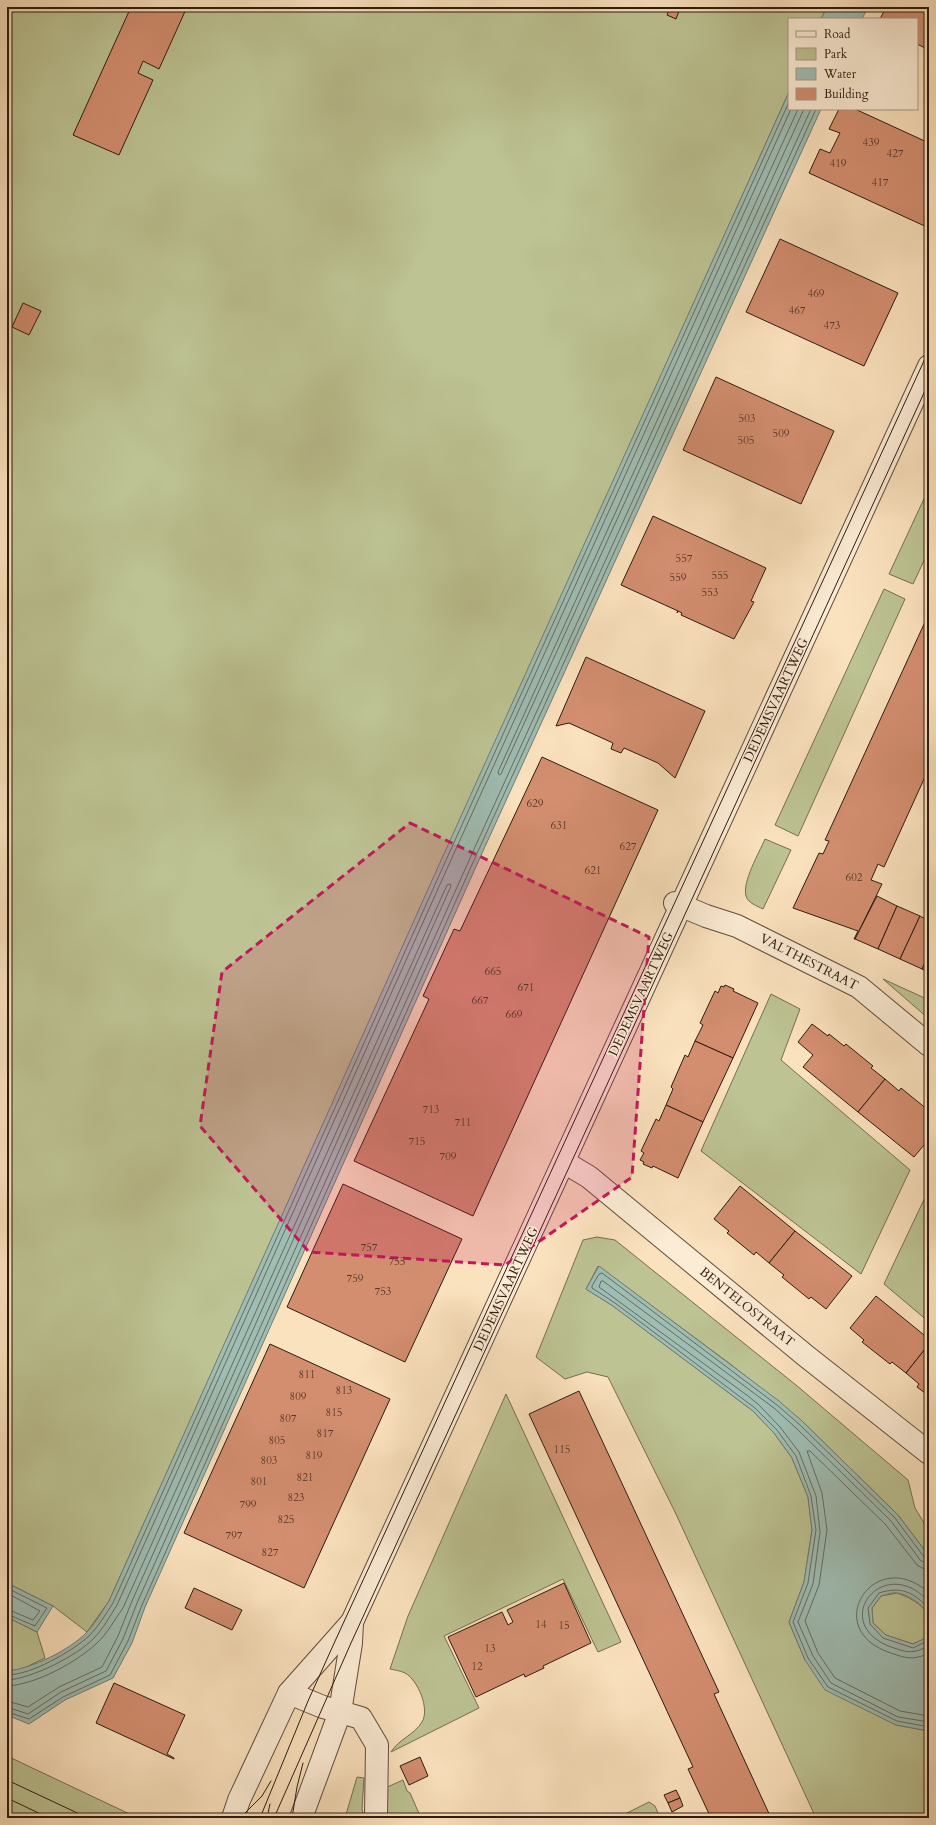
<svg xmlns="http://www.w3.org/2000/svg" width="936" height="1825" viewBox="0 0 936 1825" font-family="Cardo,serif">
  <rect width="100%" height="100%" fill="#fbe2be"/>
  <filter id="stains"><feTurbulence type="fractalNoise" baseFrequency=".005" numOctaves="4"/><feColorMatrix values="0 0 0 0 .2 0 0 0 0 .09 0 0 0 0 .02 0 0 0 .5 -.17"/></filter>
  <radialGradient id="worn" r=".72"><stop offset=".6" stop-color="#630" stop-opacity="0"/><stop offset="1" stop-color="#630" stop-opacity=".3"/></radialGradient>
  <g fill="#bdc393" stroke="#766e52">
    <polygon points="7,7 827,7 821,19 789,19 789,92 109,1601 87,1632 53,1606 7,1583"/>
    <polygon points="929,488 929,550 913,584 889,574"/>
    <polygon points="884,589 905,599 798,836 775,825"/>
    <path d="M765,839L791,850L763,909C757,906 748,903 746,896C742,882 759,853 765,839Z"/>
    <polygon points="883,979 929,1000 929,1019"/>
    <polygon points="771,994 800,1009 781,1060 910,1170 861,1274 701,1151"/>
    <polygon points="929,1189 929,1322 884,1284"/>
    <polygon points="597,1237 615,1240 796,1385 908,1480 915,1508 929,1531 929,1556 898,1515 802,1421 729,1363 598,1266 586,1289 613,1306 753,1411 774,1433 792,1458 808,1497 812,1530 804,1582 789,1622 805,1660 896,1725 929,1731 929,1818 816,1818 675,1512 608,1377 587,1372 565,1379 536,1357 583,1240"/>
    <path d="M506,1394L621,1642L598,1652L563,1579L444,1636L479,1708L391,1752C399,1739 414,1735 422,1722C430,1709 418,1680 405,1673C401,1671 395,1670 390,1669L408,1616Z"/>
    <path d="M897,1593C919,1601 936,1612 926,1638L913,1644L886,1635L873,1623L872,1608L881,1596Z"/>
    <polygon points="7,1617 37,1632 45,1658 20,1670 7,1671"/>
    <polygon points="7,1756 138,1818 7,1818"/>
    <polygon points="357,1777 364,1778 362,1809 364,1818 345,1818"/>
    <polygon points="403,1780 407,1791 410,1793 421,1818 386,1818 385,1788"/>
    <polygon points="649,1802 655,1806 660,1818 617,1818"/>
  </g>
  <g fill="#9fbdb3" stroke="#727c72">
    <polygon points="827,7 868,7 862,19 821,19"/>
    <path d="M789,92V109H821L483,851L145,1607L132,1643L113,1678L65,1700L29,1724L7,1715V1671C31,1669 70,1650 87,1632C96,1623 102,1611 109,1601L438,867Z"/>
    <path d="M599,1266L779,1401L802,1421L898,1515L929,1556V1619C928,1607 908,1594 897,1593C892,1592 885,1595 881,1596L872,1608L873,1623L886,1635L913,1644L926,1638L929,1630V1731L896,1725L825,1690L805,1660L789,1622L804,1582L812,1530L808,1497L792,1458L774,1433L753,1411L613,1306L586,1289Z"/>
    <polygon points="7,1583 53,1606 37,1632 7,1617"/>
  </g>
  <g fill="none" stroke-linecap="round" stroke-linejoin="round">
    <g stroke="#666c62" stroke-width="1">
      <polyline points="798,109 498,772 499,775 501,774 804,109"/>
      <polyline points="929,1558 924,1557 895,1518 799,1424 777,1405 602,1273 599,1274 592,1286 592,1288 615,1303 755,1408 777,1430 796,1456 811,1496 816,1530 808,1583 793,1622 808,1658 828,1687 897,1721 929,1727"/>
      <polyline points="929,1563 921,1561 891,1521 796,1428 774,1408 603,1281 601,1281 599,1287 748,1396 759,1405 780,1427 799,1452 816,1496 820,1532 813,1584 798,1622 813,1656 831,1683 898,1717 929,1722"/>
      <polyline points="929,1569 922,1568 917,1565 886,1525 810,1451 807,1451 822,1493 827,1530 819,1585 805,1621 818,1653 835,1678 900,1711 929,1716"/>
      <polyline points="7,1588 47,1608 35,1626 7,1614"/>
      <polyline points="7,1593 40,1611 33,1620 7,1609"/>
      <path d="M929,1593C876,1544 820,1627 888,1652C905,1658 913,1661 929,1653"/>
      <path d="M929,1602C884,1551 827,1623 891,1647C909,1653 912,1654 929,1646"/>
      <path d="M929,1609C914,1592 901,1586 879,1593L868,1608L870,1624L883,1638L913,1648L929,1640"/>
      <path d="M7,1675C31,1675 71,1652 89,1636C98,1627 106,1614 113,1603L442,869L789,102"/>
      <path d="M7,1680C31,1679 77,1656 94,1638C103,1629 110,1616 117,1605L446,871L791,109"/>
      <path d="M7,1686C35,1685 77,1662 97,1643C107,1634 115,1619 123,1608L447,885L450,884L451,886L132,1601L118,1636L102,1667L59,1687L28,1707L7,1701"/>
      <polyline points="7,1707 28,1714 61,1692 106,1671 123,1639 137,1603 475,847 811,109"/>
      <polyline points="7,1712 29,1719 63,1697 110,1675 128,1641 142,1605 479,849 816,109"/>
    </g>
  </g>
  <g fill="#d38e70" stroke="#2e1a10">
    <polygon points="131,7 187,7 159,69 143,61 138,73 153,80 119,155 73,135"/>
    <polygon points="670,7 679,11 676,19 667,15"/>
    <polygon points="886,7 929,7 929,50 917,44 917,19 880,19"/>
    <polygon points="839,109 855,109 929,143 929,228 809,173 820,149 830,153 840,133 829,129"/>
    <polygon points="780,239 898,293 864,366 746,312"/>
    <polygon points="23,303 41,311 29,335 12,327"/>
    <polygon points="716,377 834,431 801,504 683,450"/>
    <polygon points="653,516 766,568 751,601 754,602 734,639 681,615 682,613 678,611 677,613 678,611 621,585"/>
    <polygon points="925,622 929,623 929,768 884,867 878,864 871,880 882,884 855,939 854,939 858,931 793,908 819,853 823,854 829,841 825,840"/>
    <polygon points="586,657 705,711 675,778 658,763 624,748 621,753 611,749 613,743 569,723 556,726"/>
    <polygon points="542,757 658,810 473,1216 354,1161 429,999 423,996 454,929 460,931"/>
    <polygon points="877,896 897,906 878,949 855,939"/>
    <polygon points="897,906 920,916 900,959 878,949"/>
    <polygon points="920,916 929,921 929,954 922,969 900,959"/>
    <polygon points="929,954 929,973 922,969"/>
    <polygon points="725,985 734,989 733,991 758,1003 733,1058 695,1041 703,1025 700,1023 715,991 718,993 721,986 724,987"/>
    <polygon points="812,1024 828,1036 829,1034 844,1046 846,1044 873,1066 871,1068 885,1079 858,1112 803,1067 813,1055 798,1042"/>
    <polygon points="695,1041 733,1058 703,1122 666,1105 673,1089 671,1087 685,1055 688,1057"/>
    <polygon points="885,1079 899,1091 901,1088 928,1110 926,1113 929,1115 929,1139 914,1157 858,1112"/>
    <polygon points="666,1105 703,1122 678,1178 653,1166 652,1168 643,1164 644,1162 640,1160 644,1153 641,1151 656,1119 659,1121"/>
    <polygon points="343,1184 462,1239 405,1362 287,1307"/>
    <polygon points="740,1186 795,1231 769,1263 756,1252 754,1255 727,1233 729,1231 714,1219"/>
    <polygon points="795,1231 852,1276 826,1309 811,1297 809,1299 782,1277 784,1275 769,1263"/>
    <polygon points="876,1296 929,1339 929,1344 906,1373 892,1362 890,1364 862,1342 864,1340 850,1328"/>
    <polygon points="270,1344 390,1399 304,1588 184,1533"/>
    <polygon points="929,1344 929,1396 917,1387 919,1384 906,1373"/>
    <polygon points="579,1391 719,1692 714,1694 771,1818 711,1818 688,1769 693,1767 529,1414"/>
    <polygon points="564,1583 591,1643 543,1666 544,1668 525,1677 524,1674 476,1697 448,1637 502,1612 508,1625 513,1622 507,1610"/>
    <polygon points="194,1588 242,1610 232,1630 185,1608"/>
    <polygon points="114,1683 185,1715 167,1754 174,1758 174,1759 96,1723"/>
    <polygon points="420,1757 428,1776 409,1785 400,1766"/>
    <polygon points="676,1790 680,1798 668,1803 664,1795"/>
    <polygon points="680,1798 683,1806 672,1812 668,1803"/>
  </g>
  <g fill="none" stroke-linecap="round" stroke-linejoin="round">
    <g stroke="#614c3c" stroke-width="24">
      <g id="minor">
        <polyline points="675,903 706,916 737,926 859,987 929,1045"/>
        <polyline points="564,1162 589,1177 806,1356 929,1453"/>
        <polyline points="289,1693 323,1707 361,1718 377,1745 376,1818"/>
      </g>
    </g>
    <g stroke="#614c3c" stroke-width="24">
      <g id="tertiary">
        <polyline points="233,1818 239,1800 289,1693 352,1622 929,366"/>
        <polyline points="301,1818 340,1712 351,1643 352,1622"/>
      </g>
    </g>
    <use href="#minor" stroke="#fcecd5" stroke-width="22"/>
    <use href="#tertiary" stroke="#fcecd5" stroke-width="22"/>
    <g stroke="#2e1a10" stroke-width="1">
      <polyline points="7,1780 88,1818"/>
      <polyline points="7,1798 49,1818"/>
      <polyline points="240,1818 262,1796 271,1781"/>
      <polyline points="260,1818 308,1701 336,1639 929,350"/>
      <polyline points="267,1818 270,1804"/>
      <polyline points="274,1818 351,1643 929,382"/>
      <polyline points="292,1818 297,1787 303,1763"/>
    </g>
  </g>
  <path fill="#c2185b" fill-opacity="0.2" stroke="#c2185b" stroke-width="3" stroke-dasharray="8 5" stroke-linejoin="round" d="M410,823L649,937L632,1177L505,1265L309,1252L200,1126L222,972Z"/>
  <g text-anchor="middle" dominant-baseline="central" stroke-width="3" stroke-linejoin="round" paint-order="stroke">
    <g font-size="11" fill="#573728">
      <text x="871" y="142">439</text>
      <text x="895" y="153">427</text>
      <text x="838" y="163">419</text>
      <text x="880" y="182">417</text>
      <text x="816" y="293">469</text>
      <text x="797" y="310">467</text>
      <text x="832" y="325">473</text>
      <text x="747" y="418">503</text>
      <text x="781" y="433">509</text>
      <text x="746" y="440">505</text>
      <text x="684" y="558">557</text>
      <text x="720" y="575">555</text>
      <text x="678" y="577">559</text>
      <text x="710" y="592">553</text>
      <text x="535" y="803">629</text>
      <text x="559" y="825">631</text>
      <text x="628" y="846">627</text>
      <text x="593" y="870">621</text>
      <text x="854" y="877">602</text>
      <text x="493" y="971">665</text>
      <text x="526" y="987">671</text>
      <text x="480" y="1000">667</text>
      <text x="514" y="1014">669</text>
      <text x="431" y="1109">713</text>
      <text x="463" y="1122">711</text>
      <text x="417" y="1141">715</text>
      <text x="448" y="1156">709</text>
      <text x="369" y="1247">757</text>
      <text x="397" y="1261">755</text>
      <text x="355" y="1278">759</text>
      <text x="383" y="1291">753</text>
      <text x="307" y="1374">811</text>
      <text x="344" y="1390">813</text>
      <text x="298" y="1396">809</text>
      <text x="334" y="1412">815</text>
      <text x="288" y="1418">807</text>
      <text x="325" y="1433">817</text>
      <text x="277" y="1440">805</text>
      <text x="562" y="1449">115</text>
      <text x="314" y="1455">819</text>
      <text x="269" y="1460">803</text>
      <text x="305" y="1477">821</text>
      <text x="259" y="1481">801</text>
      <text x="296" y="1497">823</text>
      <text x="248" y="1504">799</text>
      <text x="286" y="1519">825</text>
      <text x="234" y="1535">797</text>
      <text x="270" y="1552">827</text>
      <text x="541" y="1624">14</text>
      <text x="564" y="1625">15</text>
      <text x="490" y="1648">13</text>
      <text x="477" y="1666">12</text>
    </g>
    <g font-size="13" fill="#2e1a10" stroke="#fcecd5">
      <text transform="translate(776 700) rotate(-65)">DEDEMSVAARTWEG</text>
      <text transform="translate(809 962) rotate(27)">VALTHESTRAAT</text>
      <text transform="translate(641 994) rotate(-65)">DEDEMSVAARTWEG</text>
      <text transform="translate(506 1289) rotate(-65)">DEDEMSVAARTWEG</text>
      <text transform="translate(747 1307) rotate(39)">BENTELOSTRAAT</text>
    </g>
  </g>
  <rect width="936" height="1825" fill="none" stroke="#fbe2be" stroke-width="24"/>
  <rect x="8" y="8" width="920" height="1809" fill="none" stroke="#2e1a10" stroke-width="2"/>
  <rect x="12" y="12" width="912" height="1801" fill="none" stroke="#2e1a10"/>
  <rect x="788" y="18" width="130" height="92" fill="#fcecd5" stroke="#aa9886"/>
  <rect x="796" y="31" width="20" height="6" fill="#fcecd5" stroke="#aa9886"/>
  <text x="824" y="38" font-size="12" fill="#2e1a10">Road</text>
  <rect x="796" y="48" width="20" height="12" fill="#bdc393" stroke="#aa9886"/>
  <text x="824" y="58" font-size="12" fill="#2e1a10">Park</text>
  <rect x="796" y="68" width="20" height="12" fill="#9fbdb3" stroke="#aa9886"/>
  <text x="824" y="78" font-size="12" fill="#2e1a10">Water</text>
  <rect x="796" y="88" width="20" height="12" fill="#d38e70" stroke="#aa9886"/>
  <text x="824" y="98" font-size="12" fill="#2e1a10">Building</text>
  <rect width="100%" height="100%" filter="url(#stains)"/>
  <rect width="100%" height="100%" fill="url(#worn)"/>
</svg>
